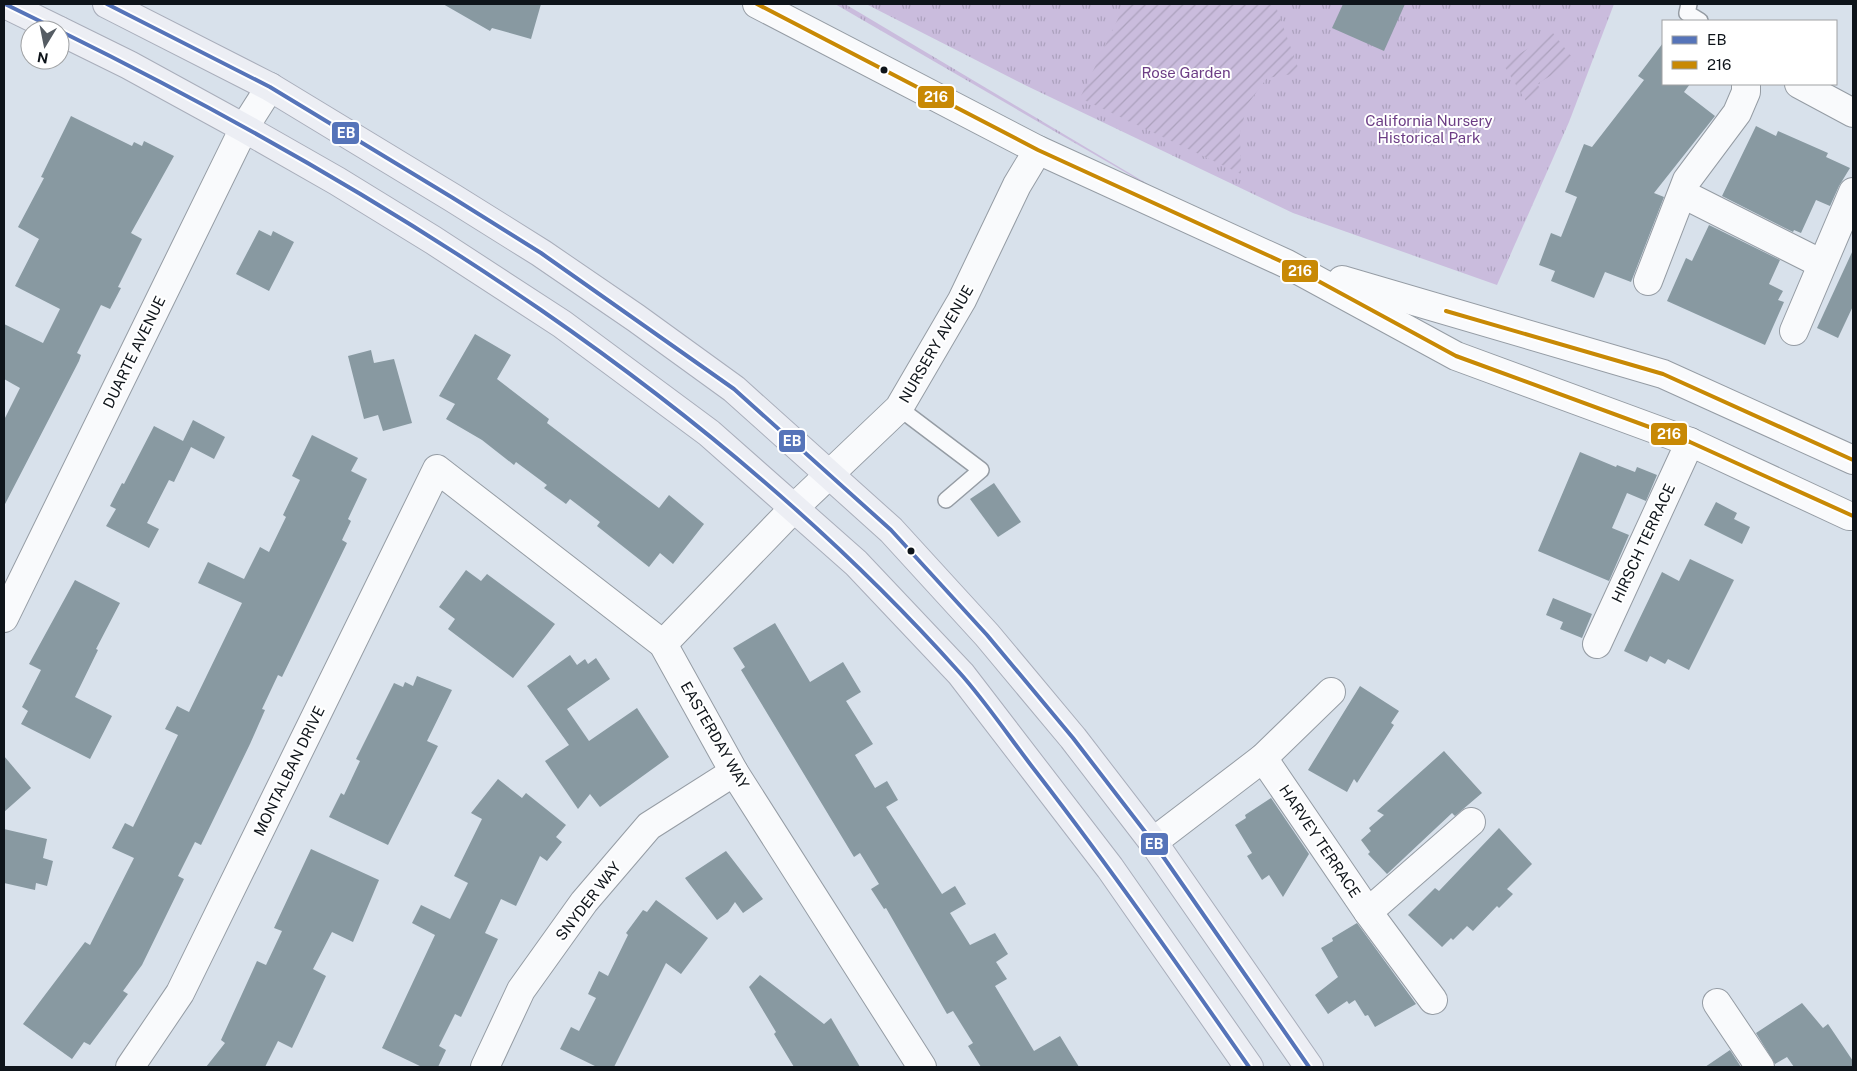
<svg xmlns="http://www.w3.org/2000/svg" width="1857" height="1071" viewBox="0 0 1857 1071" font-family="'Public Sans',sans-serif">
  <defs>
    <pattern id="park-tufts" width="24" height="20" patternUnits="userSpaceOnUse" patternTransform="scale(1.25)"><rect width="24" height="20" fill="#cabcdd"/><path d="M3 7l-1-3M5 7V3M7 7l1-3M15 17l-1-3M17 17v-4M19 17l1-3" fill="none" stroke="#aca1bd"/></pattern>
    <pattern id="garden-furrows" width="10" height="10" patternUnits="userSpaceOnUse" patternTransform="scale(1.25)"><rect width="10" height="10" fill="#cabcdd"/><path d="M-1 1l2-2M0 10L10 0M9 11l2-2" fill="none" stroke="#aca1bd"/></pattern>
  </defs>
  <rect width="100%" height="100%" fill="#d8e1eb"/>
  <g fill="url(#park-tufts)">
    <polygon points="835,4 845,4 1225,230"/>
    <polygon points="866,4 1614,4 1569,122 1497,285 1293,213 1029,87"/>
  </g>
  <g fill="url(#garden-furrows)">
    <polygon points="1125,4 1275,4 1300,73 1267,78 1247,105 1240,134 1241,174 1080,98"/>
    <polygon points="1553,33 1575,61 1537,84 1542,91 1526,101 1503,64"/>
  </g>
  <g fill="#8899a1">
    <polygon points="443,4 541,4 531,39 492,28 490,31"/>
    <polygon points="1343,4 1405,4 1384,51 1332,28"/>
    <polygon points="1663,43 1663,84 1690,84 1684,92 1715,116 1654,193 1664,197 1631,282 1605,272 1594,298 1551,281 1555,271 1539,265 1551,233 1561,237 1577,197 1565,192 1584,144 1592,147 1644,80 1638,76"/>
    <polygon points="71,116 132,146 134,142 142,146 144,141 174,156 131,233 142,239 118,287 121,288 110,309 101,305 77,353 81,355 79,361 4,506 4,420 20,388 4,379 4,324 43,343 60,309 15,286 39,239 18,227 44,178 41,177"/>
    <polygon points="1756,126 1776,136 1778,131 1828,153 1826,157 1850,168 1839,186 1830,206 1816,200 1801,233 1794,230 1793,232 1722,196"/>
    <polygon points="1709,225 1780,260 1769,284 1783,291 1778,300 1784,302 1765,345 1667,301 1686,258 1692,261"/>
    <polygon points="259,230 271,236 273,231 294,242 269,291 236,274"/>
    <polygon points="1853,250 1853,306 1838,338 1817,328"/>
    <polygon points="475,334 511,355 497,379 549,419 547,423 659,508 669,495 704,524 673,564 660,553 649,567 597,526 600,522 570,499 566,504 544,488 547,485 516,462 514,465 482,440 446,419 455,404 439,396"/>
    <polygon points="371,350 374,363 394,359 412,423 383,431 378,415 364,419 348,356"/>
    <polygon points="193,420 225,437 214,459 191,447 174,482 169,480 147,523 159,529 149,548 106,526 116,509 110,506 122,483 124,484 154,426 183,441"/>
    <polygon points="312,435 358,458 351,471 367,479 348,519 351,521 342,540 347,543 282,677 278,675 262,709 265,710 250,744 201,845 195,842 178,876 184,879 142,965 123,991 128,994 90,1045 84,1042 72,1059 23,1024 85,942 90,945 134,858 112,848 125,823 133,827 178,735 165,729 177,706 189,712 242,603 198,583 208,562 244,579 260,547 269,552 286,517 283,515 300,480 292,476"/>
    <polygon points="1580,452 1616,467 1617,465 1635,472 1637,467 1657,475 1646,501 1627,493 1612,528 1629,535 1609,581 1538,551"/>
    <polygon points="994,483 1021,522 998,537 970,499"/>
    <polygon points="1716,502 1737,513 1734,519 1750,527 1742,544 1704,525"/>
    <polygon points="1690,559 1734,580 1689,670 1668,659 1665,664 1650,656 1647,662 1624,651 1662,572 1679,581"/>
    <polygon points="466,570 481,581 487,574 555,624 513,678 448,629 455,619 439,607"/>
    <polygon points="75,580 120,603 96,649 98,650 75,697 112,716 90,759 21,724 28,711 22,707 41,670 29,664"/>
    <polygon points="1553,598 1592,614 1582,638 1560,629 1563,622 1546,615"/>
    <polygon points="775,623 810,682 843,662 861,692 846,701 873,744 855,755 875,788 887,781 898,800 886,807 942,894 955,886 966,904 950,913 970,945 995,933 1008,954 996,962 1007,979 995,986 1034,1051 1060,1036 1079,1067 981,1067 968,1046 973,1043 953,1011 947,1014 886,908 884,909 871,889 879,884 860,853 854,857 741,670 745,667 733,648"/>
    <polygon points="570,655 577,665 585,659 588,664 596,658 610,679 567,709 589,741 637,708 669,757 600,807 590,794 578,809 545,761 569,745 527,686"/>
    <polygon points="417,676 452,690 427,741 438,746 388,845 329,817 341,793 344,795 360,761 356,759 394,683 403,687 405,682 413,686"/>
    <polygon points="1360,686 1399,711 1391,723 1394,725 1357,783 1354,779 1347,792 1308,770"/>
    <polygon points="1444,751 1482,793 1455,816 1452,813 1387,874 1368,854 1370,852 1361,840 1371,831 1369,828 1384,815 1377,811"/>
    <polygon points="4,756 31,788 4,812"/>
    <polygon points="498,779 522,798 526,793 566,825 556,837 562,842 547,861 540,856 516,906 501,899 485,933 498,939 461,1017 455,1014 439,1046 446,1050 438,1067 422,1067 382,1048 435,935 412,923 421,905 450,919 468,883 454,876 482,819 471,813"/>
    <polygon points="1271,798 1309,854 1283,897 1269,875 1262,880 1247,856 1252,853 1235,825 1246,818 1245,815"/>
    <polygon points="1499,828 1532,864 1507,889 1513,894 1499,908 1497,906 1473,931 1467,926 1453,940 1451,938 1442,947 1408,915 1435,888 1439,891"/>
    <polygon points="4,829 47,839 43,858 53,861 47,886 36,883 35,890 4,883"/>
    <polygon points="311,849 379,880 353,942 332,932 313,969 326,976 292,1048 278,1041 265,1067 206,1067 225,1043 221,1040 257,961 266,965 282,931 274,928"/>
    <polygon points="726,851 763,899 743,913 735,902 728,912 717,920 685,878"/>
    <polygon points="656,900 708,938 681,974 666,963 614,1067 597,1067 560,1049 571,1027 579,1031 596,998 588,994 599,971 608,976 628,935 626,933 643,910 647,912"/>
    <polygon points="1357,923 1416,1004 1375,1027 1368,1015 1365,1016 1355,1000 1349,1004 1347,1001 1328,1014 1315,995 1338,977 1321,948 1333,941 1332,938"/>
    <polygon points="760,975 824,1024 831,1018 860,1067 794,1067 774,1034 776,1032 749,987"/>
    <polygon points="1802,1003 1823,1028 1828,1024 1853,1061 1853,1067 1794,1067 1787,1057 1775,1064 1756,1033"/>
    <polygon points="1730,1050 1741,1067 1705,1067"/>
  </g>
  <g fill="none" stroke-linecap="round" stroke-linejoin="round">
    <g stroke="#959ca4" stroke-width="18">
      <g id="lane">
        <polyline points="1689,4 1687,13 1700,21"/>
        <polyline points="899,408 981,470 946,500"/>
      </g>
    </g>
    <g stroke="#959ca4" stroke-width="30">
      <g id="street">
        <polyline points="1799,84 1853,113"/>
        <polyline points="1683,194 1822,264"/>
        <polyline points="1648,281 1687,180 1737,113 1746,92 1746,84"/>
        <polyline points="1794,331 1853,192"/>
        <polyline points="4,618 244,128 270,87"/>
        <polyline points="663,644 794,508"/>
        <polyline points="1597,644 1690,442"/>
        <polyline points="1263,758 1368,912 1433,1000"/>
        <polyline points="1153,842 1263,758 1331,692"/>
        <polyline points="1368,912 1471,822"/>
        <polyline points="1717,1003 1760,1067"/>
        <polyline points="130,1067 180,993 437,469 663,644 734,772 922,1067"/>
        <polyline points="485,1067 521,990 584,902 649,826 734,772"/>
      </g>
    </g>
    <g stroke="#959ca4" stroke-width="30">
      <g id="secondary">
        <polyline points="757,4 1038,150 1287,264 1456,356 1690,442 1849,516 1853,516"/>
        <polyline points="1342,280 1663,374 1853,460"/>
        <polyline points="794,508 899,408 962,300 1017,185 1038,150"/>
      </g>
    </g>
    <g stroke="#a9aebb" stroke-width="30">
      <g id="primary">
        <polyline points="5,4 58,30"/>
        <polyline points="107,4 270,87 453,198 541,253 636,318 734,389 891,530 987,635 1073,738 1153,842 1309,1067"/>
        <polyline points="60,31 129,65 244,128 337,181 433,240 562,324 709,433 856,563 961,674 1110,868 1249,1067"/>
      </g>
    </g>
    <use href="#lane" stroke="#f9fafc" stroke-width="15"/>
    <use href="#street" stroke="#f9fafc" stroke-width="28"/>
    <use href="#secondary" stroke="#f9fafc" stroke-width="28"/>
    <use href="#primary" stroke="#eceef4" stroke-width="28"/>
    <g stroke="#fff" stroke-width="8">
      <g id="bus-1">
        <polyline points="5,4 58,30"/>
        <polyline points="107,4 270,87 453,198 541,253 734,389 891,530 987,635 1073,738 1153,842 1309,1067"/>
        <path d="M60,31C386,192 715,399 959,672C987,703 1011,740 1037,773C1111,869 1180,968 1249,1067"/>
      </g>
    </g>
    <g stroke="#fff" stroke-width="8">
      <g id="bus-2">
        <polyline points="757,4 1038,150 1287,264 1456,356 1690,442 1853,516"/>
        <polyline points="1446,311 1663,374 1853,460"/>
      </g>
    </g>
    <use href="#bus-1" stroke="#5674b9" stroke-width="4"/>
    <use href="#bus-2" stroke="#c88905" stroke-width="4"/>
  </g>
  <g fill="#0e141a" stroke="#fff" stroke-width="2">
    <circle cx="884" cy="70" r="4.5"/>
    <circle cx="911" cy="551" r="4.5"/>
  </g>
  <g text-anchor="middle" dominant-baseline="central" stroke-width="4" stroke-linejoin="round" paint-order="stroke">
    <g font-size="15" fill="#6c3d85" stroke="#fff">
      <text x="1186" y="72">Rose Garden</text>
      <text x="1429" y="120">California Nursery<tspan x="1429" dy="17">Historical Park</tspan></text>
    </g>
    <g font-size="15" fill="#0e141a" stroke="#fff">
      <text transform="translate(936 344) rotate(-60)">NURSERY AVENUE</text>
      <text transform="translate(134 352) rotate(-64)">DUARTE AVENUE</text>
      <text transform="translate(1643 543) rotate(-65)">HIRSCH TERRACE</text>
      <text transform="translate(715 735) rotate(60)">EASTERDAY WAY</text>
      <text transform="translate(289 771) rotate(-64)">MONTALBAN DRIVE</text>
      <text transform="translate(1320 841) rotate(56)">HARVEY TERRACE</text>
      <text transform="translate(588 901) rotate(-52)">SNYDER WAY</text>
    </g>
  </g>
  <g stroke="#fff" stroke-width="2">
    <rect x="917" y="85" width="38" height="24" rx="5" fill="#c88905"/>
    <rect x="331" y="121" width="29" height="24" rx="5" fill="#5674b9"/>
    <rect x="1281" y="259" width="38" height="24" rx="5" fill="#c88905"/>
    <rect x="1650" y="422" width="38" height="24" rx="5" fill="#c88905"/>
    <rect x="778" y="429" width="28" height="24" rx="5" fill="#5674b9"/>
    <rect x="1140" y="832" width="29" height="24" rx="5" fill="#5674b9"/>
  </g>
  <g font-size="14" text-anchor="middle" font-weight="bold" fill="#fff">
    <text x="936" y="102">216</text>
    <text x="346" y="138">EB</text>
    <text x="1300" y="276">216</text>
    <text x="1669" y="439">216</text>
    <text x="792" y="446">EB</text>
    <text x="1154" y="849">EB</text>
  </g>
  <rect width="1857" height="1071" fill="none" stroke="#0e141a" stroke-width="10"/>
  <rect x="1662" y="20" width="175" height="65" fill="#ffffff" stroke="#9fa1a3"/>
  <rect x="1672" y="36" width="25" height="8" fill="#5674b9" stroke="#9fa1a3"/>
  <text x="1707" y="45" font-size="15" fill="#0e141a">EB</text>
  <rect x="1672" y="61" width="25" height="8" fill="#c88905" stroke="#9fa1a3"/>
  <text x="1707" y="70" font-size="15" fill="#0e141a">216</text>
  <g transform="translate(45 45) rotate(190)"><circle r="24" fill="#ffffff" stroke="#9fa1a3"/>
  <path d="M0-4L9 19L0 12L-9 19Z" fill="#555c63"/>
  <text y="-8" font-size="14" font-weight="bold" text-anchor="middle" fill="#0e141a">N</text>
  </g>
</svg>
